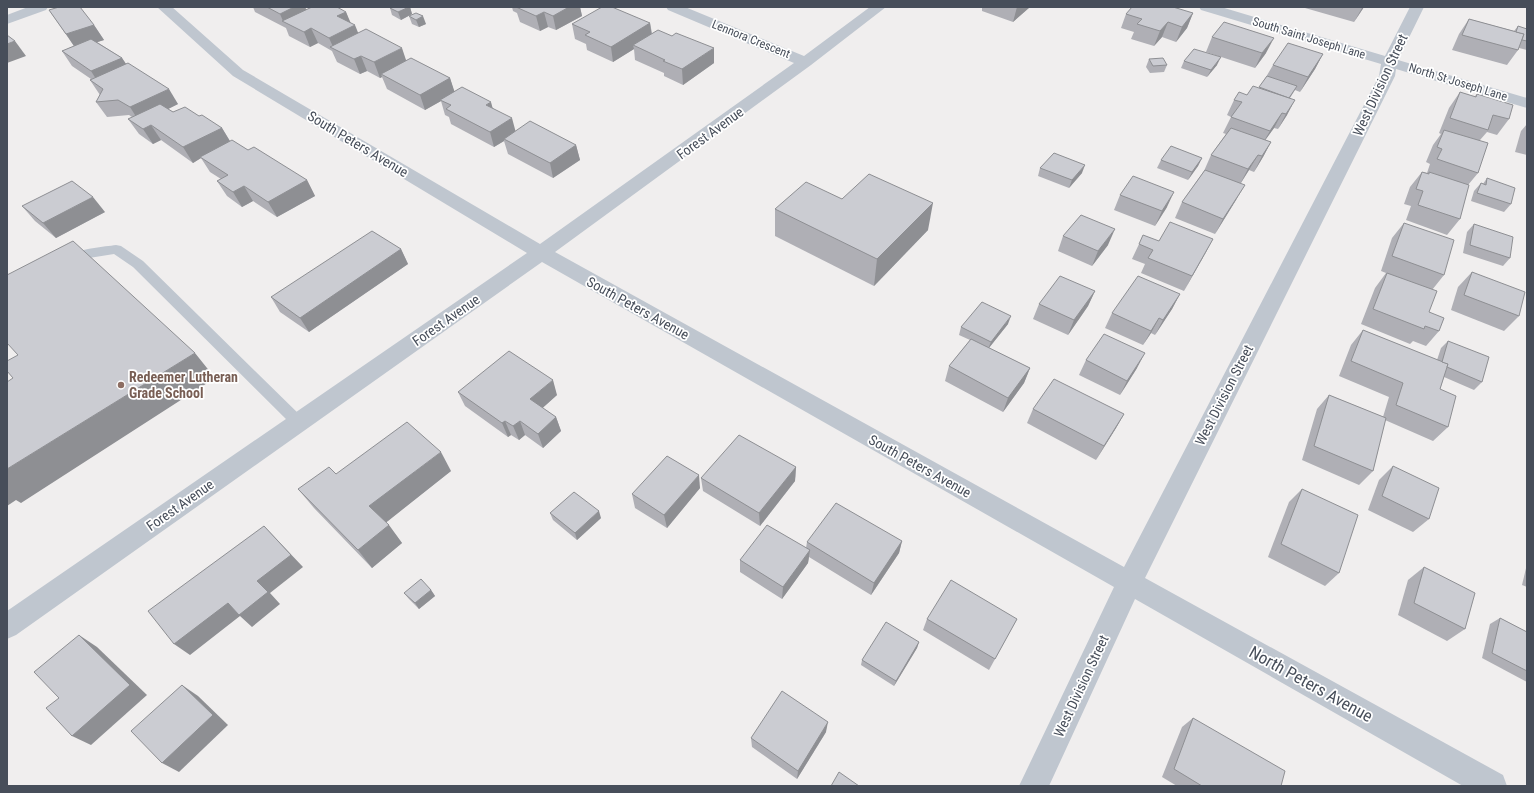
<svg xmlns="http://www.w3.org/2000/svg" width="1534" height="793" viewBox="0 0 1534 793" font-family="'Roboto Condensed',sans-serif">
  <rect width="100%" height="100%" fill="#f0eeee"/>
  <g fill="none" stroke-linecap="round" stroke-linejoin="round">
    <path fill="#bfc6cf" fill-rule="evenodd" d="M116,245L121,246L143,261L303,418L306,422L303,426L298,428L293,426L133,267L114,254L89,258L69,267L64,265L62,262C70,249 102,247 116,245Z"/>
    <g fill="#bfc6cf" fill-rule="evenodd">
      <polygon points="28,7 48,7 46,10 7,24 7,15"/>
      <polygon points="157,7 172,7 243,70 540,244 794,63 668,10 666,7 685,7 804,56 870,7 886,7 811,65 555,252 1124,567 1379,76 1381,64 1201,10 1199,7 1221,7 1385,56 1410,7 1424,7 1398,60 1527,98 1527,108 1396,69 1395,76 1145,578 1503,775 1507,786 1463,786 1135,599 1049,786 1019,786 1114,587 542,262 16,635 7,639 7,611 527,253 233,76"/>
    </g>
  </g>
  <g fill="#afafb5">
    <polygon points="253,7 305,7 306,10 346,12 350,23 358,33 406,60 450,78 454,92 493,108 515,131 576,145 580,160 553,178 508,154 504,141 494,147 451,124 449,117 445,115 441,101 425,110 387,89 382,77 380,78 367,71 360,74 337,62 332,51 318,43 310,47 289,36 286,28 255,12"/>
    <polygon points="392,7 410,7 412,14 401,20 392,15 390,8"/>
    <polygon points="512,7 580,7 582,16 556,30 548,27 540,31 520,22 517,13 513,11"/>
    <polygon points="982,7 1030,7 1013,22 982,11"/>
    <polygon points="1306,7 1364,7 1354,22 1305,8"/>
    <polygon points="49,10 94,25 104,40 97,42 122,58 126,64 178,104 168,109 173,112 199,116 222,128 230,141 248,150 307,180 315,196 277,217 253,201 242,207 227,196 217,181 221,179 210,172 201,158 193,163 161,140 153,144 139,134 128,119 132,117 129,115 107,117 96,102 100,95 90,80 91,79 72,66 62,51 74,46"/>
    <polygon points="1193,13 1187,28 1176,42 1162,37 1154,46 1131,39 1134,32 1121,28 1126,14"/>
    <polygon points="409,16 426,24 419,27 412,24"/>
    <polygon points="1469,19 1514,31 1518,26 1527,29 1527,50 1519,48 1518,50 1507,65 1452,50 1459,34"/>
    <polygon points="650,23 652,33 714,63 683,85 664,76 664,73 635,60 634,49 613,62 587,50 586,44 575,39 572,24"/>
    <polygon points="1212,37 1266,53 1255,68 1206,52"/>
    <polygon points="1323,54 1315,69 1300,92 1295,90 1290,98 1287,115 1278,129 1274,128 1265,140 1271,142 1263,157 1254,172 1249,170 1241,183 1236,200 1215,234 1175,218 1182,202 1204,171 1211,155 1226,134 1223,133 1231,117 1227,115 1234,100 1247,95 1259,88 1266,77 1273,65"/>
    <polygon points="1149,59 1167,65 1164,72 1150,73 1146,67"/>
    <polygon points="1184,61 1217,65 1207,77 1181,68"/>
    <polygon points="1460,92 1474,97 1477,94 1509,119 1497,135 1487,132 1480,140 1478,173 1468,185 1460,219 1447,235 1406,220 1411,206 1404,204 1410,187 1422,172 1427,173 1430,164 1426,162 1433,145 1441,134 1439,133 1449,108"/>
    <polygon points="1527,124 1527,155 1515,152 1521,131"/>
    <polygon points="1202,158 1198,166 1188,180 1157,168 1161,160"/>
    <polygon points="1040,168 1082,173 1069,188 1038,176"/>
    <polygon points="1487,178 1511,204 1504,212 1471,201 1474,191 1481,183 1483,184"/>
    <polygon points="1120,195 1167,207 1155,226 1114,210"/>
    <polygon points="842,199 928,230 874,286 775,236 775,209"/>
    <polygon points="22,206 105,212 56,238 35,221"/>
    <polygon points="1404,223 1444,275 1432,290 1429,312 1439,331 1426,346 1413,341 1410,344 1361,324 1375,288 1386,273 1381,271 1392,238"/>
    <polygon points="1474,224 1510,258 1503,266 1463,253 1467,232"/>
    <polygon points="1063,236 1108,245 1092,266 1058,251"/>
    <polygon points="1213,239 1184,291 1141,273 1145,264 1132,259 1139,244 1159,241"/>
    <polygon points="401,249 408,264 309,332 280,312 271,297"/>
    <polygon points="1472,272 1519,316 1504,331 1451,310 1458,287"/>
    <polygon points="1095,291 1088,306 1068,335 1033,319 1039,304"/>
    <polygon points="1180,294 1172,309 1155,335 1151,333 1143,345 1105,328 1112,313"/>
    <polygon points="1008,324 989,348 1030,368 1024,383 1003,412 945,381 949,366 970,340 959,335 961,327"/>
    <polygon points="1363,330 1437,360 1441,348 1448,341 1482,382 1474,390 1444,377 1440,389 1448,427 1433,441 1385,420 1373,471 1359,485 1302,460 1317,409 1329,395 1383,417 1389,397 1339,376 1351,345"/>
    <polygon points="1086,360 1137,368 1120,395 1079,375"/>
    <polygon points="458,392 557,395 542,408 556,417 561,431 543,448 525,435 519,440 511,435 508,437 465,406"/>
    <polygon points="1033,409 1124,414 1116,428 1096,460 1027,423"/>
    <polygon points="1393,466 1429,519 1413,532 1368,510 1379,480"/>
    <polygon points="796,467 795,481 760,526 703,491 701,478"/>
    <polygon points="451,471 386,522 402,543 372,568 314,508 298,489 336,474"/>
    <polygon points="700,488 667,528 635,508 632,494"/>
    <polygon points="1302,489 1339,573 1325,586 1268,557 1289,502"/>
    <polygon points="550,513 601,518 577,540 553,520"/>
    <polygon points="902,541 899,553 871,595 809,557 808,563 782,599 740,572 740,560 806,548 807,542"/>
    <polygon points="1527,564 1527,587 1522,585"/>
    <polygon points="1424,567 1465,629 1447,641 1398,615 1408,580"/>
    <polygon points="431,590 435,596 419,609 409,599 404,593"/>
    <polygon points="1500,618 1527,632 1527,682 1482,658 1490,624"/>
    <polygon points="927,619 1017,619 989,670 923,630"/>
    <polygon points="919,642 917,648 894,686 861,665 862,660"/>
    <polygon points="1193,718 1281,786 1177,786 1162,777 1182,727"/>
    <polygon points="826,732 797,779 752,747 751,738"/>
  </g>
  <g fill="#8e8f93">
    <polygon points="294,7 305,7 310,17 283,21 280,14"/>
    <polygon points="409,7 410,7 412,14 401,20 398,12"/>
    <polygon points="569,7 580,7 582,16 556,30 553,16"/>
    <polygon points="1017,7 1030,7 1013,22"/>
    <polygon points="1363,7 1364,7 1354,22 1362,8"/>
    <polygon points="346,12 352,26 337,16"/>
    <polygon points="544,12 548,27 540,31 536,16"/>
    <polygon points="1193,13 1187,28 1176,42 1182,27"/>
    <polygon points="423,16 426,24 419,27 416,20"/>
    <polygon points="1168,22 1162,37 1154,46 1160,31"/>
    <polygon points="650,23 652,38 633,45 634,49 613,62 611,47"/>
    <polygon points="94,25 104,40 76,49 66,34"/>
    <polygon points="355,25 361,40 334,49 329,38"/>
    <polygon points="311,28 318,43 310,47 304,32"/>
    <polygon points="1274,38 1266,53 1255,68 1262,53"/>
    <polygon points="15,41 26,56 7,63 7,44"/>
    <polygon points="402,48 407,63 381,74 382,77 380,78 374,62"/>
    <polygon points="714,48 714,63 683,85 682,69"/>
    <polygon points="1323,54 1315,69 1300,92 1308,77"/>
    <polygon points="361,56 367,71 360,74 354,59"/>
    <polygon points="1221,57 1217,65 1207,77 1211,70"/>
    <polygon points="122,58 132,73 101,87 91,71"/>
    <polygon points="450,78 455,93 440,100 441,101 425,110 420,95"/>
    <polygon points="169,89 178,104 140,123 130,107"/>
    <polygon points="1295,100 1287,115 1278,129 1286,114"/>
    <polygon points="491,102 495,117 486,105"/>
    <polygon points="1282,113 1274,128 1261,146 1270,131"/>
    <polygon points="512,118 516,133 504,139 504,141 494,147 490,132"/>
    <polygon points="151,125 161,140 153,144 143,129"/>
    <polygon points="222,128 231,143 200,157 201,158 193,163 183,147"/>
    <polygon points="1271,142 1263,157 1254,172 1262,156"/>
    <polygon points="576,145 580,160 553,178 550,163"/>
    <polygon points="1258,155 1249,170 1240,184 1248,169"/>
    <polygon points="1202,158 1198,166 1188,180 1192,172"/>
    <polygon points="1085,165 1082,173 1069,188 1072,180"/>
    <polygon points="307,180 315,196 277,217 268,202"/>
    <polygon points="1245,185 1236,200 1215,234 1223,219"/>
    <polygon points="244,186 253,201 242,207 233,192"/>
    <polygon points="1174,192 1167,207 1155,226 1162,211"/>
    <polygon points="93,197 105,212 56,238 43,223"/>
    <polygon points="933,203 928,230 874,286 877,259"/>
    <polygon points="1115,229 1108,245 1092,266 1098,251"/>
    <polygon points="1213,239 1205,254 1184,291 1192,276"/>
    <polygon points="401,249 408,264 309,332 300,318"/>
    <polygon points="1095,291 1088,306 1068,335 1074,320"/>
    <polygon points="1180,294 1172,309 1155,335 1163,320"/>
    <polygon points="1011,316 1008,324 988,349 991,342"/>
    <polygon points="1159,318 1151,333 1143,345 1151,331"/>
    <polygon points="195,353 215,378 21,503 16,500 7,506 7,469"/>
    <polygon points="1145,353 1137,368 1120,395 1127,381"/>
    <polygon points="1030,368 1024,383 1003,412 1008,398"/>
    <polygon points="553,380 557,395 536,414 530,399"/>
    <polygon points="1124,414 1116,428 1096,460 1104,446"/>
    <polygon points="556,417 561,431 543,448 538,434"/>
    <polygon points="505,421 511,435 508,437 502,423"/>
    <polygon points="520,421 525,435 519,440 513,426"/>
    <polygon points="441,452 451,471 383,525 369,506"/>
    <polygon points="796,467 795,481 760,526 759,513"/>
    <polygon points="699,475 700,488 667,528 664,515"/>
    <polygon points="599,511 601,518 577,540 575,533"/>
    <polygon points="389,525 402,543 372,568 358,550"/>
    <polygon points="264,526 303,567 270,593 280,604 252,627 240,616 190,655 174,644"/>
    <polygon points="902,541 899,553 871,595 874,583"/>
    <polygon points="810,550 808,563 782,599 783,587"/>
    <polygon points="431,590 435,596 419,609 415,603"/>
    <polygon points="79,635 97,647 147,695 91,745 72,736"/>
    <polygon points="919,642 917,648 894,686 896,681"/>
    <polygon points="182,685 198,696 228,725 179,772 162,763"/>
    <polygon points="828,722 826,732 797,779 798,771"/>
  </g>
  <g fill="#cbccd2" stroke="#8e8f93">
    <polygon points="59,7 80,7 94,25 66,34 49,10"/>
    <polygon points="267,7 294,7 280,14"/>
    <polygon points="312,7 337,7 346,12 337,16 355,25 329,38 311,28 304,32 282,21"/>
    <polygon points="392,7 409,7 398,12 390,8"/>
    <polygon points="516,7 569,7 553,16 544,12 536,16"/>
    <polygon points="602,7 612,7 650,23 611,47 585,35 590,32 572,24"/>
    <polygon points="1132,7 1173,7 1193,13 1182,27 1168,22 1160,31 1137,24 1142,19 1126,14"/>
    <polygon points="416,13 423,16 416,20 409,16"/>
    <polygon points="1469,19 1524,34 1518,50 1462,35"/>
    <polygon points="1224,22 1274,38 1262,53 1212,37"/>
    <polygon points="1518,26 1527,29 1527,41 1522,40 1524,34 1516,32"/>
    <polygon points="366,29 402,48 374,62 361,56 354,59 330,47"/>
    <polygon points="658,30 672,36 676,33 714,48 682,69 663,61 665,60 633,45"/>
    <polygon points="7,35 15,41 7,44"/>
    <polygon points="91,39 122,58 91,71 62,51"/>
    <polygon points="1288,43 1323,54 1308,77 1273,65"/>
    <polygon points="1194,49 1221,57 1211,70 1184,61"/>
    <polygon points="411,58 450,78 420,95 381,74"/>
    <polygon points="1163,58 1167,65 1153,66 1149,59"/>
    <polygon points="128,63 169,89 130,107 118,100 96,102 103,89 90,80"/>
    <polygon points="1267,76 1297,86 1289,98 1259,87"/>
    <polygon points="1253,86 1295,100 1286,114 1282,113 1270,131 1231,117 1242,102 1234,100 1239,92 1247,95"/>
    <polygon points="462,87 491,102 486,105 512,118 490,132 446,109 451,105 440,100"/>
    <polygon points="1460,92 1476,97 1477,94 1513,105 1509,119 1493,115 1488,130 1450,118"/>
    <polygon points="160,104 173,112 185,107 199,116 202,115 222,128 183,147 151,125 143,129 128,119"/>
    <polygon points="530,121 576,145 550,163 504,139"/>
    <polygon points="1231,128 1271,142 1262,156 1258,155 1248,169 1211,155"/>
    <polygon points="1444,130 1488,143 1478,173 1437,159 1442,149 1437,147"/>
    <polygon points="232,140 248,150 254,147 307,180 268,202 244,186 233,192 217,181 228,175 200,157"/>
    <polygon points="1171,146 1202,158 1192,172 1161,160"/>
    <polygon points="1054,153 1085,165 1072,180 1040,168"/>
    <polygon points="1205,170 1245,185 1223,219 1182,202"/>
    <polygon points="1422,172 1429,174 1429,172 1469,185 1460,219 1418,205 1423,191 1416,189"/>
    <polygon points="869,174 933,203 877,259 775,209 806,182 842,199"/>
    <polygon points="1133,176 1174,192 1162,211 1120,195"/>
    <polygon points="1487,178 1515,188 1511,204 1477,193 1481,183 1486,185"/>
    <polygon points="72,181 93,197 43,223 22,206"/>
    <polygon points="1081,215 1115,229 1098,251 1063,236"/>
    <polygon points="1170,222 1213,239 1192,276 1148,258 1153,250 1139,244 1143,235 1159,241"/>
    <polygon points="1404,223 1454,240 1444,275 1392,256"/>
    <polygon points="1474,224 1513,237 1510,258 1470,245"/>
    <polygon points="372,231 401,249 300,318 271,297"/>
    <polygon points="73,241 195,353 7,469 7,382 13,378 7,371 7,361 18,355 7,343 7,275"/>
    <polygon points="1472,272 1525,292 1519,316 1464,295"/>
    <polygon points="1387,273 1437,291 1429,312 1444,318 1439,331 1425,326 1424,329 1373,309"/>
    <polygon points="1060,276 1095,291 1074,320 1039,304"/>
    <polygon points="1138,276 1180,294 1163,320 1159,318 1151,331 1112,313"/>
    <polygon points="982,302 1011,316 991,342 961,327"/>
    <polygon points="1363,330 1448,364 1440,389 1456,396 1448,427 1396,405 1403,383 1351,361"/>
    <polygon points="1104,334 1145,353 1127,381 1086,360"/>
    <polygon points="971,339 1030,368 1008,398 949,366"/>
    <polygon points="1448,341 1489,357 1482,382 1447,367 1448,364 1442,362"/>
    <polygon points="509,351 553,380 530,399 556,417 538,434 520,421 513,426 505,421 502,423 458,392"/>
    <polygon points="1054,379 1124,414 1104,446 1033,409"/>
    <polygon points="1329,395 1386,418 1373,471 1314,446"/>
    <polygon points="407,422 441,452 369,506 389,525 358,550 298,489 329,467 336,474"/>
    <polygon points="739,435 796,467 759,513 701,478"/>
    <polygon points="667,456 699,475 664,515 632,494"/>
    <polygon points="1393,466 1439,488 1429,519 1382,496"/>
    <polygon points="1302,489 1358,515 1339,573 1281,544"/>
    <polygon points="574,492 599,511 575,533 550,513"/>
    <polygon points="836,503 902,541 874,583 807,542"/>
    <polygon points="767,525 810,550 783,587 740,560"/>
    <polygon points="264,526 291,555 257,581 268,592 239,615 228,603 174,644 148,611"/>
    <polygon points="1424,567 1475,593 1465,629 1414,603"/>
    <polygon points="421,579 431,590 415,603 404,593"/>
    <polygon points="951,580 1017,619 995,659 927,619"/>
    <polygon points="1500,618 1527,632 1527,671 1492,653"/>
    <polygon points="886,622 919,642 896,681 862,660"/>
    <polygon points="79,635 130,685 72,736 46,708 59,698 34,672"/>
    <polygon points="182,685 213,715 162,763 131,731"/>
    <polygon points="782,691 828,722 798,771 751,738"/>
    <polygon points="1193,718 1285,771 1281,786 1202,786 1174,769"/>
    <polygon points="839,772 859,786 831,786"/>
  </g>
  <circle fill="#8d6e63" stroke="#fff" stroke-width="1.5" cx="121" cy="385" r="4"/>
  <g text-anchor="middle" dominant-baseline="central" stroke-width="3.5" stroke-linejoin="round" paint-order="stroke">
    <g font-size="12" fill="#474e5a" stroke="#fff">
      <text transform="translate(1309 38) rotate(17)">South Saint Joseph Lane</text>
      <text transform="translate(751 39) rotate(22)">Lennora Crescent</text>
      <text transform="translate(1458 82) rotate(17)">North St Joseph Lane</text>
    </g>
    <g font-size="14" fill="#474e5a" stroke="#fff">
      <text transform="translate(1380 85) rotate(-65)">West Division Street</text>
      <text transform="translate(710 133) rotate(-36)">Forest Avenue</text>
      <text transform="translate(358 144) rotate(31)">South Peters Avenue</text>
      <text transform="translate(638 308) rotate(29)">South Peters Avenue</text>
      <text transform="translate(446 320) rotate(-35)">Forest Avenue</text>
      <text transform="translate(1224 395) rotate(-63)">West Division Street</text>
      <text transform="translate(920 466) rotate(29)">South Peters Avenue</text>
      <text transform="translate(180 505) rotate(-35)">Forest Avenue</text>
      <text transform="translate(1081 686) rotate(-65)">West Division Street</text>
    </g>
    <g font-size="14" font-weight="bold" fill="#785e54" stroke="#fff" text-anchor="start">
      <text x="129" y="377">Redeemer Lutheran<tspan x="129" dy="16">Grade School</tspan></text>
    </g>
    <g font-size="17" fill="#474e5a" stroke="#fff">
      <text transform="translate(1311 684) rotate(29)">North Peters Avenue</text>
    </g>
  </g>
  <rect width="1534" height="793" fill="none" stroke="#474e5a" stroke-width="16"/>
</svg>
